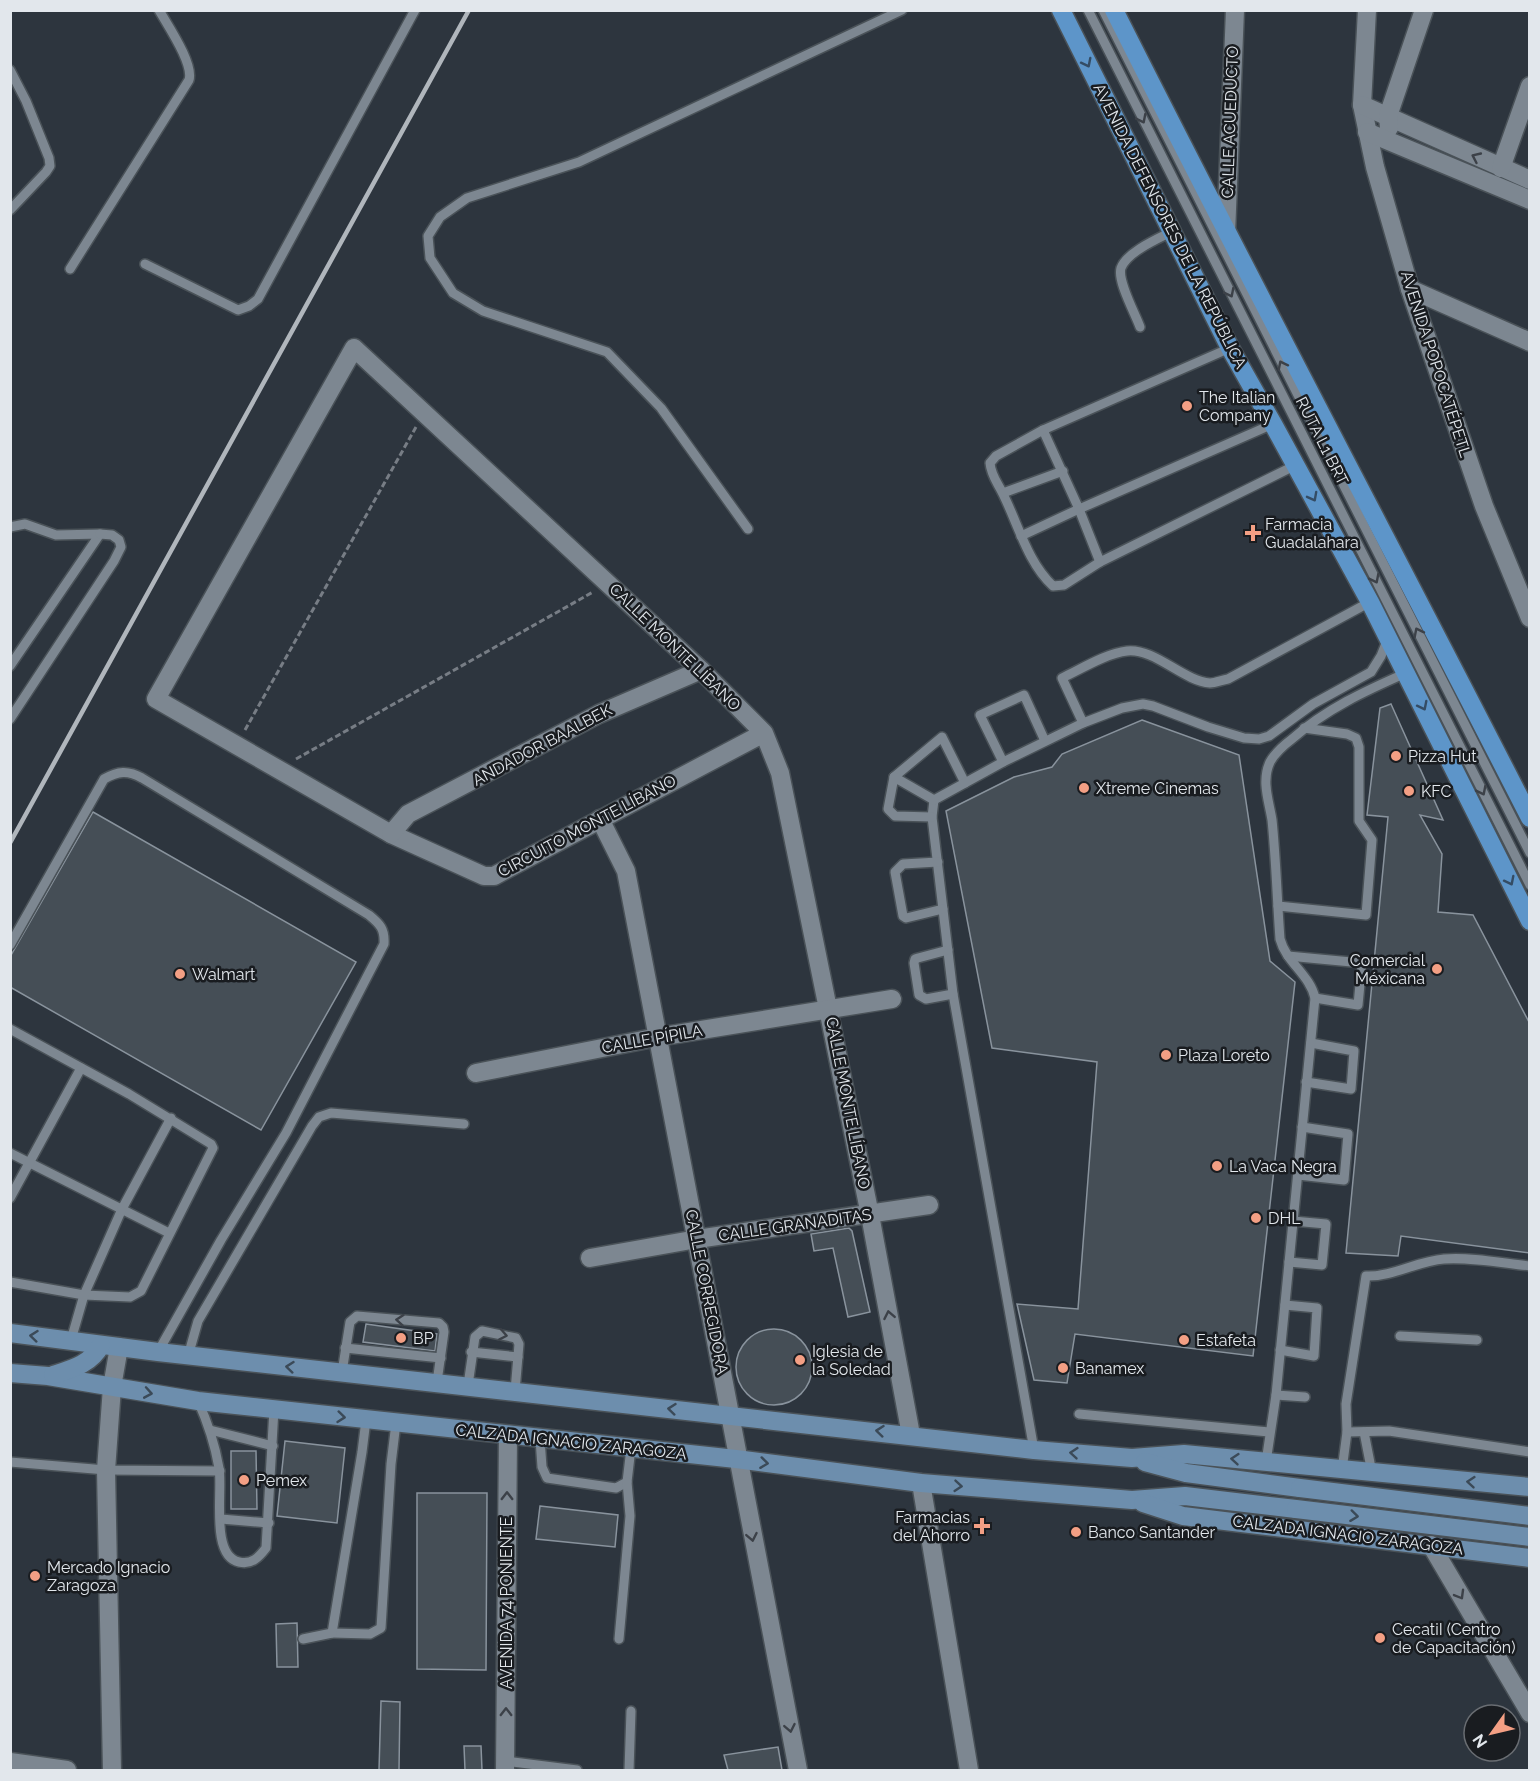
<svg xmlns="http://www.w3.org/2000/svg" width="1540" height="1781" viewBox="0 0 1540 1781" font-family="Raleway,sans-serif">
  <rect width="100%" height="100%" fill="#2d353e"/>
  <g fill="#454e56" stroke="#89939d" stroke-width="1.5">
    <polygon points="1391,704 1443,820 1420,815 1442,854 1438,912 1473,915 1530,1024 1530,1253 1401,1236 1398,1256 1346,1253 1388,817 1367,815 1380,708"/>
    <polygon points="1142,720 1239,755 1270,961 1295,982 1253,1356 1075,1334 1067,1383 1034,1380 1017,1304 1078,1309 1097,1062 992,1048 946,811 1014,777 1052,767 1062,754"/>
    <polygon points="93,812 356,962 261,1130 10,987 10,957"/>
    <polygon points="849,1228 852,1231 870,1312 848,1317 833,1248 814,1251 811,1234"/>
    <polygon points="366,1324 437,1334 435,1351 363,1342"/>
    <circle cx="774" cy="1367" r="38"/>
    <polygon points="285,1441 345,1448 337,1523 277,1516"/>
    <polygon points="231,1451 256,1451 257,1509 231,1509"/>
    <polygon points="417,1493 487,1493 486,1670 417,1669"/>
    <polygon points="540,1506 618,1515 615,1547 536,1539"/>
    <polygon points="297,1623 298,1667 277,1667 276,1624"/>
    <polygon points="381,1701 400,1702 399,1770 379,1770"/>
    <polygon points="464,1746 481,1746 482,1770 465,1770"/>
    <polygon points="778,1747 782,1770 728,1770 724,1755"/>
  </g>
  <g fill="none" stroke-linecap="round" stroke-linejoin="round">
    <g stroke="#4a5258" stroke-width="12">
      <g id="lane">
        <polyline points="1088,10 1530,885"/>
        <polyline points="1103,10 1530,853"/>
        <polyline points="10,70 26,101 49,158 50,166 46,172 10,210"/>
        <polyline points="145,264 238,310 249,306 258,299 415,10"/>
        <path d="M70,269L189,80C194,64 168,26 159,10"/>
        <path d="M1140,327C1135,313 1117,281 1121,268C1127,252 1157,239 1171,232"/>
        <polyline points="1230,348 1043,430 1079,509 1100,562 1296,465"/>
        <path d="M1043,430L996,456L990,463C991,475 997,482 1002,492C1018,523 1027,562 1053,586L1064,585L1100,562"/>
        <polyline points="1003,493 1063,471"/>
        <polyline points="10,527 25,524 56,535 100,534 10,666"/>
        <polyline points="748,529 661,408 607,352 483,311 453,293 430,258 428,236 440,217 467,198 579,162 902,10"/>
        <polyline points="1021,536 1079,509 1273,424"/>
        <polyline points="10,719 114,561 121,547 119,540 112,535 100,534"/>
        <path d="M1083,723L1062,678C1081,669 1107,653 1127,651C1155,648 1183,681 1210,683C1215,683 1222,680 1228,679L1370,602"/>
        <polyline points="1003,762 980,715 1024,695 1045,741"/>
        <polyline points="894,777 942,737 965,783"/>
        <polyline points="934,800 932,817 953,994 1034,1450"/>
        <polyline points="934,800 1003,762 1083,723 1122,708 1143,704 1153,706 1208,727 1244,738 1259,739 1269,736 1313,704 1371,672 1381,656 1387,641"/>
        <polyline points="932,817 895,816 888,809 894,777 934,800"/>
        <polyline points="938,862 903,864 895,872 903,916 906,918 943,909"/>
        <polyline points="1278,906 1366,915 1372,840 1359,821 1359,747 1356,738 1347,734 1304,728"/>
        <path d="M10,945L104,779C118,771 128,770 142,778L369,915C380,924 385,929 384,944L286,1133L221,1240L158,1352"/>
        <polyline points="948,950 918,958 915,959 914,963 919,995 926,999 953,994"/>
        <polyline points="1288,956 1362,963 1358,1005 1315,998"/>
        <polyline points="10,1029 129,1094 211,1144 213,1148 141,1291 130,1297 84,1295 10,1282"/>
        <polyline points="1306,1082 1351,1089 1354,1051 1311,1043"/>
        <polyline points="10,1153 169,1233"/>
        <polyline points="1298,1175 1344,1180 1348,1134 1302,1127"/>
        <polyline points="10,1198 81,1068"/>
        <polyline points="1289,1262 1322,1265 1326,1224 1293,1221"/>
        <polyline points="1400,1336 1477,1340"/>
        <polyline points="71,1340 84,1295 122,1209 171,1118"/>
        <polyline points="345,1348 441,1358"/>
        <polyline points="1280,1350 1314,1356 1317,1308 1285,1305"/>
        <polyline points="471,1352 518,1357"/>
        <polyline points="188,1356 198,1321 312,1126 319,1117 331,1113 464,1124"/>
        <polyline points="342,1372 350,1322 357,1316 439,1323 443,1327 444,1332 437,1382"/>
        <polyline points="468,1385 475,1337 482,1331 516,1338 519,1344 515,1391"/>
        <polyline points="1276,1395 1305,1397"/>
        <path d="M198,1401C208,1423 215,1445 219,1468C223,1490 210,1556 239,1562C252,1565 259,1557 266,1548L274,1409"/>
        <polyline points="1079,1414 1269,1432"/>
        <polyline points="210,1430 273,1446"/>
        <polyline points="1347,1432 1389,1431 1530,1452"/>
        <polyline points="1364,1432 1372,1473"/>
        <polyline points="540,1439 542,1467 547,1478 616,1488 627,1482 631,1448"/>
        <polyline points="10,1462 106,1470 220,1471"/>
        <path d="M1266,1462L1276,1395L1315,998C1310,975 1286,962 1280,939C1277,899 1276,859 1272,820C1269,801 1261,781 1270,762C1275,753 1284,745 1292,739C1326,709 1365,691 1406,673"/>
        <path d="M1342,1470L1347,1432L1346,1404L1366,1276C1393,1277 1417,1261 1444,1259C1472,1257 1502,1263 1530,1266"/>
        <polyline points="221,1519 269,1523"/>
        <polyline points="332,1633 370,1634 381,1628 391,1464 396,1423"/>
        <polyline points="303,1639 332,1633 362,1452 366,1420"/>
        <polyline points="619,1639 630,1516 627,1482"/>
        <polyline points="505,1761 577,1770"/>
        <polyline points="629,1770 631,1711"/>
      </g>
    </g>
    <g stroke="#4a5258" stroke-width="21">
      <g id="street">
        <polyline points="1367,10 1362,105 1375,167 1410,289 1484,506 1530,618"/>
        <polyline points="1362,105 1530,180"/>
        <polyline points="1389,128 1388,116 1424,10"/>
        <polyline points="1367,132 1530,200"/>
        <polyline points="1501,168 1530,86"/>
        <polyline points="1226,234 1235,10"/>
        <polyline points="1410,289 1530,342"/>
        <polyline points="764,733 505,870 494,876 484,876 391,834 156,699 354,348 701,670 764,733 780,773 870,1215 911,1435"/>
        <path d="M600,819L626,871C684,1171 739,1471 798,1770"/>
        <polyline points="391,834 408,814 599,714 701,670"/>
        <polyline points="476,1073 658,1037 892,999"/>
        <polyline points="590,1258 697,1239 929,1205"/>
        <polyline points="921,1483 969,1770"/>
        <polyline points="1431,1545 1530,1713"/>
        <polyline points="10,1762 67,1770"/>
        <polyline points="112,1770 106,1470 112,1387 119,1347"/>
        <polyline points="505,1770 508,1435"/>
      </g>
    </g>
    <g stroke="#4a5258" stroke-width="21">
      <g id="secondary">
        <polyline points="10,1333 158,1352 1034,1450 1132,1458 1184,1454 1530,1487"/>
        <polyline points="10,1373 48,1376 198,1401 736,1459 921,1483 1132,1500 1185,1496 1296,1509"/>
        <path d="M53,1375C72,1369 91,1364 101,1345"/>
        <polyline points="1145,1462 1186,1473 1300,1488"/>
        <polyline points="1143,1503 1183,1516 1530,1558"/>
      </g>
    </g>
    <g stroke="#4a5258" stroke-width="21">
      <g id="primary">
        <polyline points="1061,10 1230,348 1273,424 1370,602 1530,921"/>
        <path d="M1114,10C1250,281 1392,548 1530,818"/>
      </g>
    </g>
    <g stroke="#777d85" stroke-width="3" stroke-dasharray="6 3" stroke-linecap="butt">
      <polyline points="245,730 416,427"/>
      <polyline points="296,759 593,592"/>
    </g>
    <use href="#lane" stroke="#7d8791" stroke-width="9"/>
    <use href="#street" stroke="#7d8791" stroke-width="18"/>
    <use href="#secondary" stroke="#6d8ead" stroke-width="18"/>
    <use href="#primary" stroke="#5d95c9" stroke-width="18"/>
    <polyline stroke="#b0b6bc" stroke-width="4.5" points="10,843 469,10"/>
    <g stroke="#4a5258" stroke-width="21" stroke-linecap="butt">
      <g id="secondary-bridge">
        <polyline points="1300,1488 1530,1516"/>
        <polyline points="1296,1509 1530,1537"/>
      </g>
    </g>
    <use href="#secondary-bridge" stroke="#6d8ead" stroke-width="18"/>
  </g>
  <defs><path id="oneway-chevron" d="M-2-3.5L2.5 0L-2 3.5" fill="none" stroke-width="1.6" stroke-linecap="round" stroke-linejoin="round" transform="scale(1.5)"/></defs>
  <g stroke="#344c64">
    <use href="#oneway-chevron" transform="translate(1087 63) rotate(63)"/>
    <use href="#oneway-chevron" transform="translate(1313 497) rotate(62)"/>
    <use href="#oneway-chevron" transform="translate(1423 706) rotate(63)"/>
    <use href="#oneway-chevron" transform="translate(1510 881) rotate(63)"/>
  </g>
  <g stroke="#3c4148">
    <use href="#oneway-chevron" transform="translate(1142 119) rotate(63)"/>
    <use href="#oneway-chevron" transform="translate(1476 157) rotate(-155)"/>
    <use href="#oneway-chevron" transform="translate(1230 293) rotate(63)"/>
    <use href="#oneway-chevron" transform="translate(1282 365) rotate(-117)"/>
    <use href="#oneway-chevron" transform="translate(1375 579) rotate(63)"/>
    <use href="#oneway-chevron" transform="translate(1418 632) rotate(-117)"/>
    <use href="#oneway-chevron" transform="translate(1482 791) rotate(63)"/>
    <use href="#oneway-chevron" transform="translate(889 1315) rotate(-101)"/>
    <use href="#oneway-chevron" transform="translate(400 1320) rotate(-175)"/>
    <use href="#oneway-chevron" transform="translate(503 1335) rotate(11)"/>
    <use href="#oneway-chevron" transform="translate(507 1496) rotate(-90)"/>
    <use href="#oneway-chevron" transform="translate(752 1537) rotate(79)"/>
    <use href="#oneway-chevron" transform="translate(1460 1595) rotate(60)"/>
    <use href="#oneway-chevron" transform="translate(506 1712) rotate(-90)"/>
    <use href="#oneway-chevron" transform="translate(790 1728) rotate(79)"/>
  </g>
  <g stroke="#3b4a58">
    <use href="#oneway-chevron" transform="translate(34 1336) rotate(-174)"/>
    <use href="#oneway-chevron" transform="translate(290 1367) rotate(-174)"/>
    <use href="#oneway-chevron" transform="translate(148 1393) rotate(10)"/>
    <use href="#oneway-chevron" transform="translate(672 1409) rotate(-174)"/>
    <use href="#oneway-chevron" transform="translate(341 1417) rotate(6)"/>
    <use href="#oneway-chevron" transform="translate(880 1431) rotate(-174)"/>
    <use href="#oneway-chevron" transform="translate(1074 1453) rotate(-175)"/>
    <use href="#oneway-chevron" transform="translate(1235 1459) rotate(-175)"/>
    <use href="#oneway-chevron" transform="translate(764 1463) rotate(7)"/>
    <use href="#oneway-chevron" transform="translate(1471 1482) rotate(-175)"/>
    <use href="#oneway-chevron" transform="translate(958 1486) rotate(5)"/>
    <use href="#oneway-chevron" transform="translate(1354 1516) rotate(7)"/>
  </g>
  <g fill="#f39f84" stroke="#191c20" stroke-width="2">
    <circle cx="1187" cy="406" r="6"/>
    <path d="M1250 524h6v6h6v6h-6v6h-6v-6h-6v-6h6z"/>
    <circle cx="1396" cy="756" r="6"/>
    <circle cx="1084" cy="788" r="6"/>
    <circle cx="1409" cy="791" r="6"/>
    <circle cx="1437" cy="969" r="6"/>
    <circle cx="180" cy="974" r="6"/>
    <circle cx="1166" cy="1055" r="6"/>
    <circle cx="1217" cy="1166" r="6"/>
    <circle cx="1256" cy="1218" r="6"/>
    <circle cx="401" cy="1338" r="6"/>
    <circle cx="1184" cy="1340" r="6"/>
    <circle cx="800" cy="1360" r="6"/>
    <circle cx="1063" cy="1368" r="6"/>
    <circle cx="244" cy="1480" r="6"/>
    <path d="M979 1517h6v6h6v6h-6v6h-6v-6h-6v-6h6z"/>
    <circle cx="1076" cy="1532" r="6"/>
    <circle cx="35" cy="1576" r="6"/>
    <circle cx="1380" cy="1638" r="6"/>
  </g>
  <g text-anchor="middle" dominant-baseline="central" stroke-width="5" stroke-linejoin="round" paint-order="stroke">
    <g font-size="16" fill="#e2e7ec" stroke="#191c20">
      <text transform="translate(1230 122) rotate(-88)">CALLE ACUEDUCTO</text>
      <text transform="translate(1170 226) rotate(63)">AVENIDA DEFENSORES DE LA REPÚBLICA</text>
      <text transform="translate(1436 364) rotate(72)">AVENIDA POPOCATÉPETL</text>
      <text transform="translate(1322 441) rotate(63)">RUTA L1 BRT</text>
      <text transform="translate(675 647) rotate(44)">CALLE MONTE LÍBANO</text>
      <text transform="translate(542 745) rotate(-28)">ANDADOR BAALBEK</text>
      <text transform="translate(587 826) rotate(-28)">CIRCUITO MONTE LÍBANO</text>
      <text transform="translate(652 1039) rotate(-10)">CALLE PÍPILA</text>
      <text transform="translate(848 1103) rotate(79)">CALLE MONTE LÍBANO</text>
      <text transform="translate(795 1225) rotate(-8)">CALLE GRANADITAS</text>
      <text transform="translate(707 1292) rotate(79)">CALLE CORREGIDORA</text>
      <text transform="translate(571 1442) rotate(6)">CALZADA IGNACIO ZARAGOZA</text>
      <text transform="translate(1348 1535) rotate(7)">CALZADA IGNACIO ZARAGOZA</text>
      <text transform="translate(506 1603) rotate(-90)">AVENIDA 74 PONIENTE</text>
    </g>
    <g font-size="16" fill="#e2e7ec" stroke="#191c20" text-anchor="start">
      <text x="1199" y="397">The Italian<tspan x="1199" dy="18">Company</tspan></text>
      <text x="1265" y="524">Farmacia<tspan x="1265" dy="18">Guadalahara</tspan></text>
      <text x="1408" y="756">Pizza Hut</text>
      <text x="1096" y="788">Xtreme Cinemas</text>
      <text x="1421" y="791">KFC</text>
      <text x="1425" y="960" text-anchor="end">Comercial<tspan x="1425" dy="18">Méxicana</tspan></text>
      <text x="192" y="974">Walmart</text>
      <text x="1178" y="1055">Plaza Loreto</text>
      <text x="1229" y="1166">La Vaca Negra</text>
      <text x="1268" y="1218">DHL</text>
      <text x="413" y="1338">BP</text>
      <text x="1196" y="1340">Estafeta</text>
      <text x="812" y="1351">Iglesia de<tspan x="812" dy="18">la Soledad</tspan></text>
      <text x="1075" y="1368">Banamex</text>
      <text x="256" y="1480">Pemex</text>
      <text x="970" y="1517" text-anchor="end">Farmacias<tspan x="970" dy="18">del Ahorro</tspan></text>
      <text x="1088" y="1532">Banco Santander</text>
      <text x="47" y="1567">Mercado Ignacio<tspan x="47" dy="18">Zaragoza</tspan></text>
      <text x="1392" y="1629">CecatiI (Centro<tspan x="1392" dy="18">de Capacitación)</tspan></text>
    </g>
  </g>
  <rect width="1540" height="1781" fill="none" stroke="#e2e7ec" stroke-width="24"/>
  <g transform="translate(1492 1733) rotate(236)"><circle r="28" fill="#191c20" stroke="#696d72" stroke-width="1.5"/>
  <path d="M0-4.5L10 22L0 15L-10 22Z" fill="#f39f84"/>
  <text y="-9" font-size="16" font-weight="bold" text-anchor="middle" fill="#e2e7ec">N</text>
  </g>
</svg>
